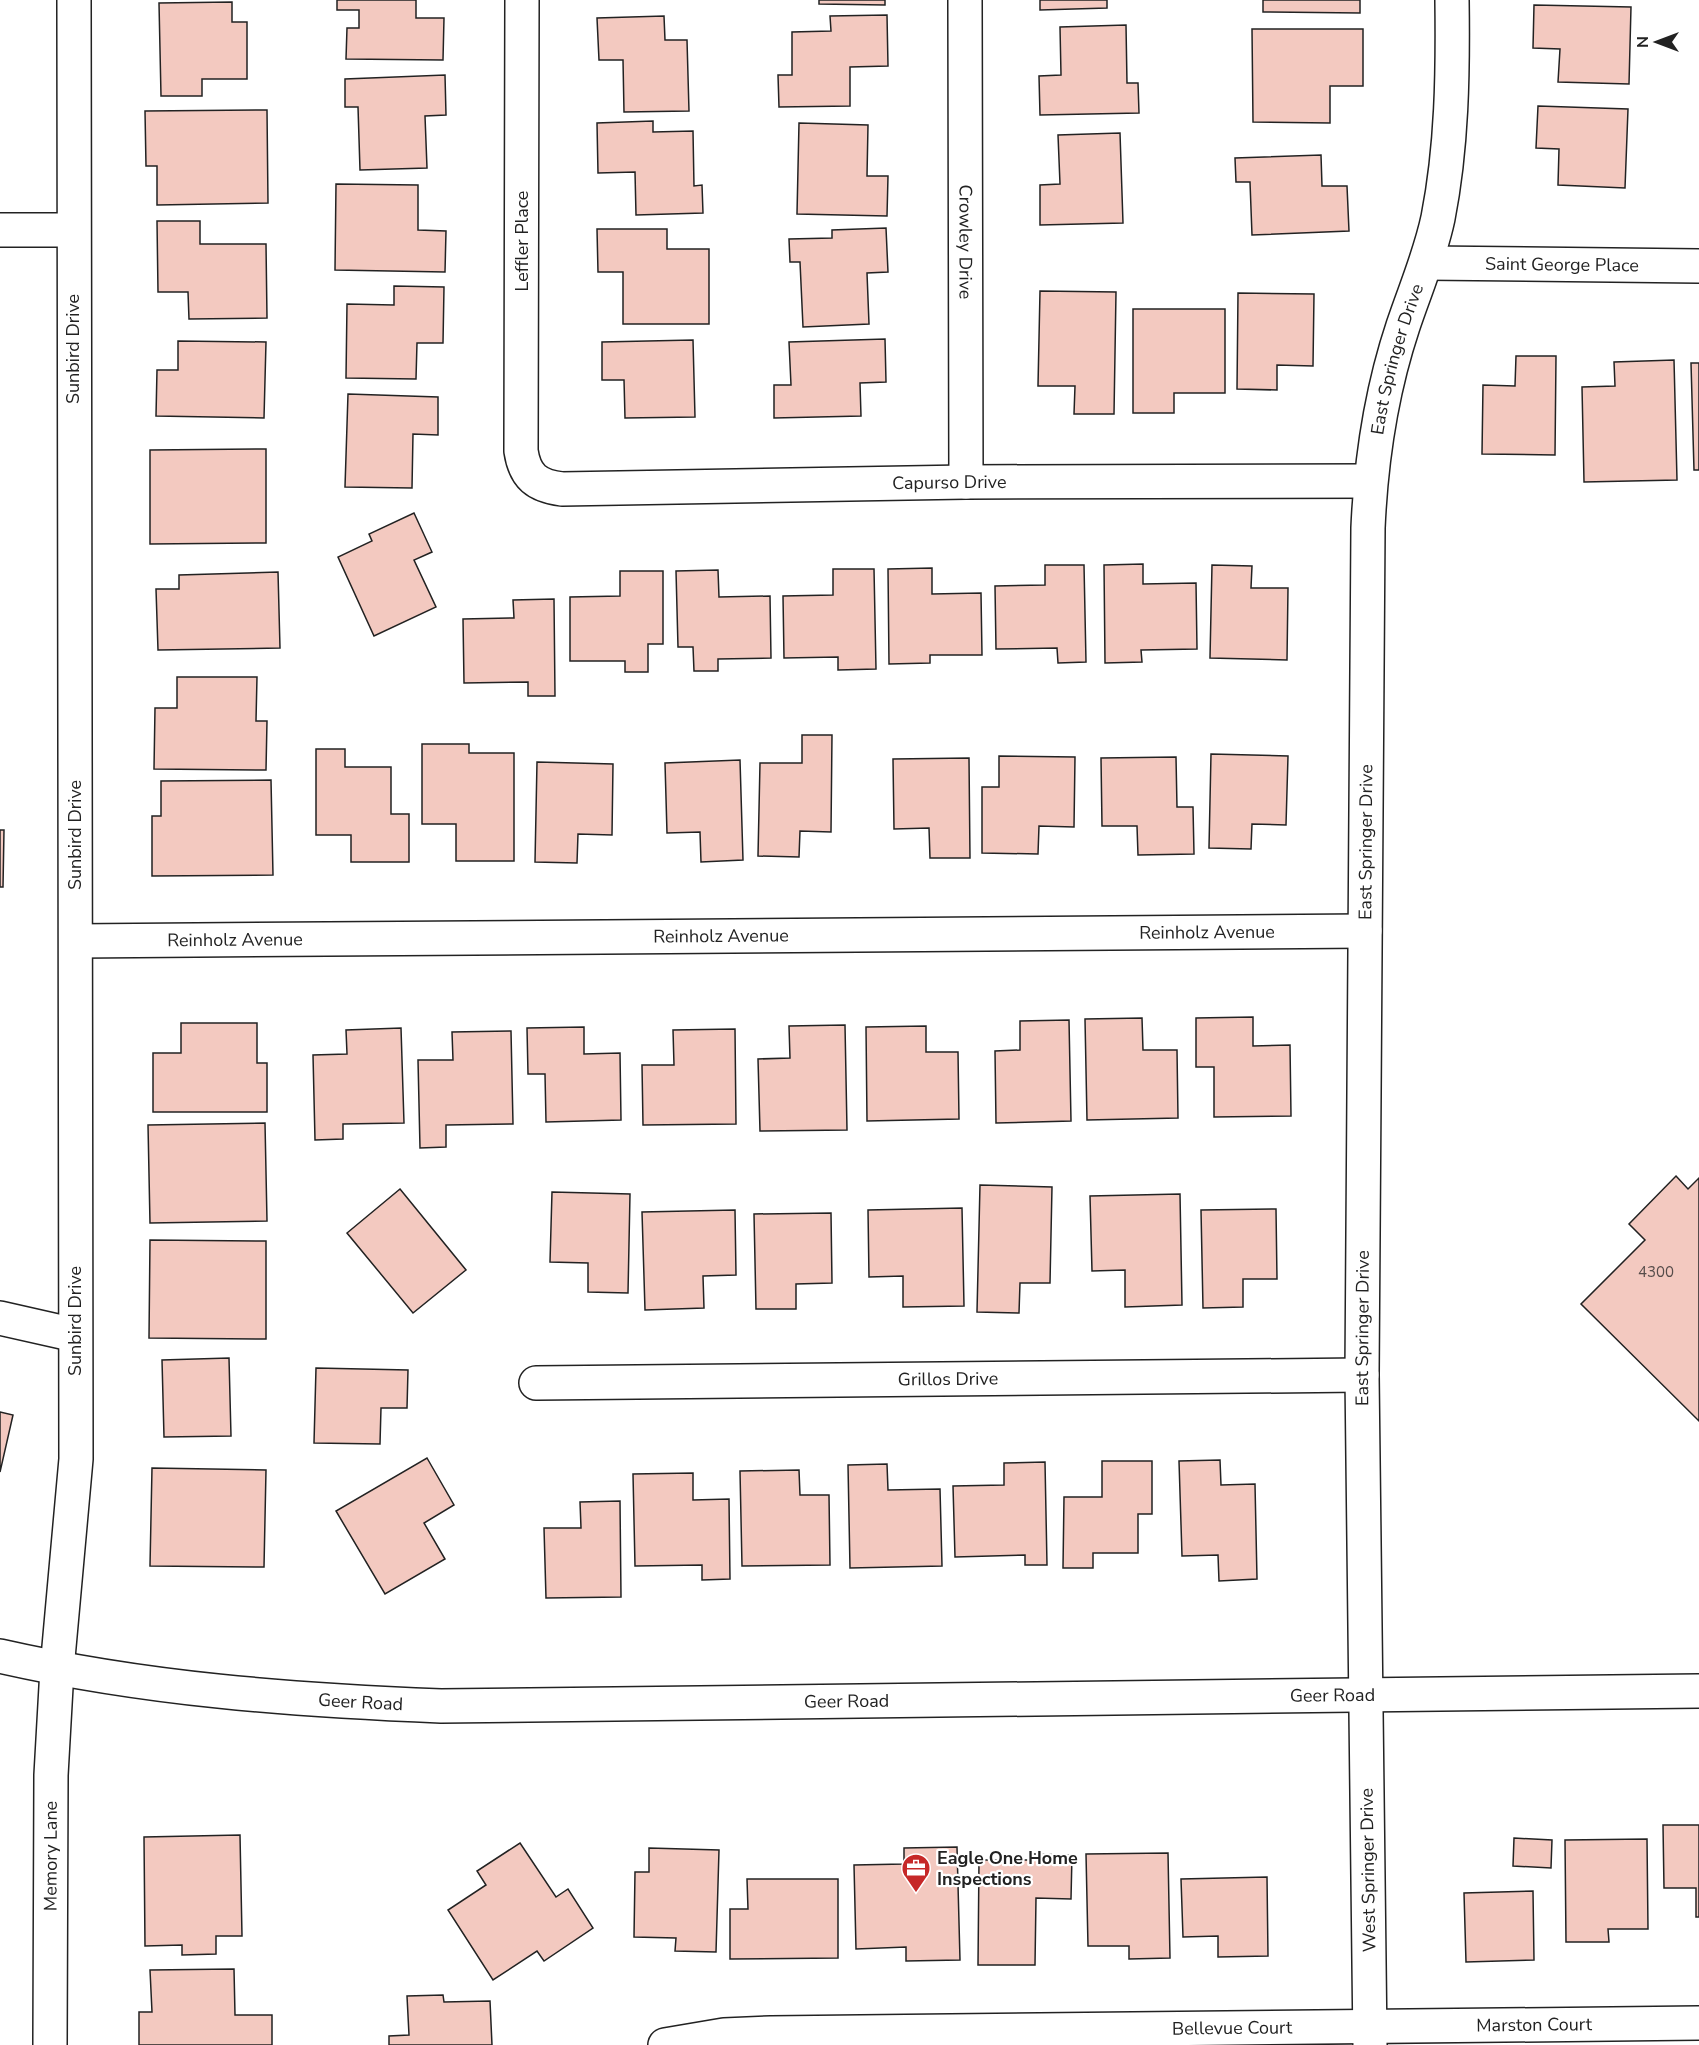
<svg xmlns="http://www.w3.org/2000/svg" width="1699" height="2045" viewBox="0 0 1699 2045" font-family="'Nunito Sans',sans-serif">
  <rect width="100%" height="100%" fill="#fff"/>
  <g fill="#f3c9c0" stroke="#222" stroke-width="1.5">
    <polygon points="337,0 416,0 416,18 444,18 443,60 346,59 347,28 359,28 359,10 337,10"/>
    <polygon points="819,0 885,0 885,5 819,4"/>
    <polygon points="1040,0 1107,0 1107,8 1040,10"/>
    <polygon points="1263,0 1360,0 1360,13 1263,12"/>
    <polygon points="232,2 232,22 247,22 247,79 202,79 202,96 161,96 159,3"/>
    <polygon points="1534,5 1631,7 1629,84 1558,82 1560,49 1533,48"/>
    <polygon points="887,15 888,66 850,67 850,106 779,107 778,75 792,75 792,32 831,31 830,16"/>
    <polygon points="664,16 665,40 687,40 689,111 624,112 623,60 599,60 597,18"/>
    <polygon points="1126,25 1127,83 1138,83 1139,113 1040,115 1039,76 1061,75 1060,27"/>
    <polygon points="1252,29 1363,29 1363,86 1330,86 1330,123 1253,122"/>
    <polygon points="445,75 446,115 425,116 427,168 360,170 358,107 345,107 345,79"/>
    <polygon points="1538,106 1628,109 1625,188 1558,185 1559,149 1536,148"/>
    <polygon points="267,110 268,203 157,205 157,166 146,166 145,111"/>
    <polygon points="653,121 653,132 693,131 694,186 702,185 703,213 636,215 635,172 598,173 597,123"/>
    <polygon points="799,123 868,125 867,176 888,176 887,216 797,214"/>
    <polygon points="1120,133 1123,223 1040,225 1040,185 1060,184 1058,135"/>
    <polygon points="1321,155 1322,186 1347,186 1349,231 1252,235 1250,182 1236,182 1235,158"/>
    <polygon points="336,184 418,185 418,230 446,231 445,272 335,270"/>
    <polygon points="157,221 200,221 200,244 266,244 267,318 189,319 188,292 158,292"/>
    <polygon points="886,228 888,272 867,273 869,324 803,327 800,262 790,262 789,239 832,238 832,230"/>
    <polygon points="597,229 667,229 667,249 709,249 709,324 623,324 623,272 598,272"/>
    <polygon points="394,286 444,287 443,343 417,343 416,379 346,378 347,304 394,305"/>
    <polygon points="1040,291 1116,292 1114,414 1074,414 1075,386 1038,386"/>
    <polygon points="1238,293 1314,294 1313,366 1277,365 1277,390 1237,389"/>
    <polygon points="1133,309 1225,309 1225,393 1174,393 1174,413 1133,413"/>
    <polygon points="885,339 886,382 860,383 861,416 774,418 774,385 791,385 789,342"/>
    <polygon points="693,340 695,417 625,418 624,380 602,380 602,342"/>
    <polygon points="178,341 266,342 264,418 156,416 157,370 178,370"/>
    <polygon points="1516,356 1556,356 1555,455 1482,454 1483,385 1515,386"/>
    <polygon points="1674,360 1677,480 1584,482 1582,387 1615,386 1614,362"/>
    <polygon points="1691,363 1699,363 1699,470 1694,470"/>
    <polygon points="348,394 438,397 438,435 413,434 412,488 345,487"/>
    <polygon points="266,449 266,543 150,544 150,450"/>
    <polygon points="414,513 432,552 414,560 436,607 374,636 338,557 372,541 369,534"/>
    <polygon points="1143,564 1143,584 1196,583 1197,649 1141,650 1142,662 1105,663 1104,565"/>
    <polygon points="1045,565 1084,565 1086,662 1058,663 1057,648 996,649 995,586 1045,585"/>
    <polygon points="1212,565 1252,566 1251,588 1288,588 1287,660 1210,658"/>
    <polygon points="932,568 932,594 981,593 982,655 930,655 930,663 889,664 888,569"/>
    <polygon points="833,569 874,569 876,669 838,670 838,657 784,658 783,596 833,595"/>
    <polygon points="718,570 719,597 770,596 771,658 718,659 718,671 694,671 693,647 678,647 676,571"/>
    <polygon points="620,571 663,571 663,644 648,644 648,672 625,672 625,661 570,661 570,597 620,596"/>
    <polygon points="278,572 280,648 158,650 156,589 179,589 179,575"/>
    <polygon points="554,599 555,696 528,696 528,682 464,683 463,619 514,618 513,600"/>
    <polygon points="177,677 257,677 256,721 267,721 266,770 154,769 155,708 177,708"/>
    <polygon points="802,735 832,735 831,832 800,831 799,857 758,856 760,763 802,763"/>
    <polygon points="422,744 469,744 469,753 514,753 514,861 456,861 456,824 422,824"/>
    <polygon points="316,749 345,749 345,767 391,767 391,814 409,814 409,862 351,862 351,835 316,835"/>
    <polygon points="1211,754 1288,756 1286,825 1252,824 1251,849 1209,848"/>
    <polygon points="999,756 1075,757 1074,827 1039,826 1038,854 982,853 982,787 999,787"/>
    <polygon points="1176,757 1177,807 1193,807 1194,854 1138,855 1137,826 1102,826 1101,758"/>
    <polygon points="969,758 970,858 930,858 929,828 894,829 893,759"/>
    <polygon points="740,760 743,860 701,862 700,832 667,833 665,763"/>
    <polygon points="537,762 613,764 612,835 578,834 577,863 535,862"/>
    <polygon points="271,780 273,875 152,876 152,816 161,816 161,781"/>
    <polygon points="0,830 4,830 3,887 0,887"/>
    <polygon points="1253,1017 1253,1046 1290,1045 1291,1116 1214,1117 1214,1067 1196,1067 1196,1018"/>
    <polygon points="1142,1018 1143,1050 1177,1050 1178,1118 1087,1120 1085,1019"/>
    <polygon points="1069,1020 1071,1121 996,1123 995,1051 1020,1050 1020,1021"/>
    <polygon points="181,1023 257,1023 257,1063 267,1063 267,1112 153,1112 153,1053 181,1053"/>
    <polygon points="845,1025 847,1130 760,1131 758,1059 790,1058 789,1026"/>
    <polygon points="926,1026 926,1052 958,1052 959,1119 867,1121 866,1027"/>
    <polygon points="584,1027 584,1054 620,1053 621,1120 546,1122 545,1074 528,1074 527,1028"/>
    <polygon points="401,1028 404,1123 343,1124 343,1139 315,1140 313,1055 347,1054 346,1030"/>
    <polygon points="735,1029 736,1124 643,1125 642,1065 674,1065 673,1030"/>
    <polygon points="511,1031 513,1124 446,1125 446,1147 420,1148 418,1060 453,1060 452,1032"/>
    <polygon points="265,1123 267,1221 150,1223 148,1125"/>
    <polygon points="1676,1176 1688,1189 1699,1178 1699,1421 1581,1304 1645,1240 1629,1224"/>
    <polygon points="980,1185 1052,1187 1050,1283 1020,1283 1019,1313 977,1312"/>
    <polygon points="400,1189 466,1270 413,1313 347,1233"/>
    <polygon points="552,1192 630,1194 628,1293 588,1292 588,1263 550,1262"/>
    <polygon points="1180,1194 1182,1305 1125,1307 1125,1270 1092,1271 1090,1196"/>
    <polygon points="962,1208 964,1306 903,1307 903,1276 869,1277 868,1210"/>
    <polygon points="1276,1209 1277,1279 1243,1279 1243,1307 1203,1308 1201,1210"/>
    <polygon points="735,1210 736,1275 703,1276 704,1308 645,1310 642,1212"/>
    <polygon points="831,1213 832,1283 796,1284 796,1309 756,1309 754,1214"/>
    <polygon points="150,1240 266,1241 266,1339 149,1338"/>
    <polygon points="229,1358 231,1436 164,1437 162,1360"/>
    <polygon points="316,1368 408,1370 407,1408 381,1408 380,1444 314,1443"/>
    <polygon points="0,1412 13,1415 0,1472"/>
    <polygon points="427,1458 454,1505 424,1523 445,1559 385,1594 336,1511"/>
    <polygon points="1220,1460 1221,1485 1255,1484 1257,1579 1219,1581 1218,1555 1182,1556 1179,1461"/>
    <polygon points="1102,1461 1152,1461 1152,1514 1138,1514 1138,1553 1093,1553 1093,1568 1063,1568 1064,1497 1102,1497"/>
    <polygon points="1045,1462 1047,1565 1025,1565 1025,1555 955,1557 953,1486 1004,1485 1004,1463"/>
    <polygon points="887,1464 888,1490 940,1489 942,1566 850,1568 848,1465"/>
    <polygon points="152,1468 266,1470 264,1567 150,1566"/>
    <polygon points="799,1470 800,1495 829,1495 830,1565 742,1566 740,1471"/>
    <polygon points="693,1473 693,1500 729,1499 730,1579 702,1580 702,1565 635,1566 633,1474"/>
    <polygon points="620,1501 621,1597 546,1598 544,1528 581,1528 580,1502"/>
    <polygon points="1663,1825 1699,1825 1699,1917 1696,1917 1696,1888 1664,1888"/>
    <polygon points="240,1835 242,1936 216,1936 216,1954 182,1955 182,1945 145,1946 144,1837"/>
    <polygon points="1514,1838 1552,1840 1551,1868 1513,1866"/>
    <polygon points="1647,1839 1648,1929 1608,1929 1609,1942 1566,1942 1565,1840"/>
    <polygon points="520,1843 556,1897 568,1889 593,1928 544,1961 537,1951 493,1980 448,1910 486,1885 477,1871"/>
    <polygon points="957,1847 960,1960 906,1961 906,1947 856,1949 854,1865 904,1864 904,1848"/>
    <polygon points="649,1848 719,1850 716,1952 675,1951 676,1938 634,1937 635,1872 649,1872"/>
    <polygon points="1168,1853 1170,1958 1129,1959 1129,1946 1088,1946 1086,1854"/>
    <polygon points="1033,1854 1072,1855 1071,1899 1036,1898 1035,1965 978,1965 979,1860 1033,1860"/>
    <polygon points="1267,1877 1268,1956 1218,1957 1218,1936 1183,1937 1181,1879"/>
    <polygon points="747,1879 838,1879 838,1958 730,1959 730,1909 748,1909"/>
    <polygon points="1533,1891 1534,1960 1466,1962 1464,1893"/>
    <polygon points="234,1969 235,2015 272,2015 272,2045 139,2045 139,2012 152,2012 150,1970"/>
    <polygon points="443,1995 444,2002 490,2001 492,2045 389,2045 389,2036 409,2035 407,1996"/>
  </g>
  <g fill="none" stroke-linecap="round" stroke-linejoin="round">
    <g stroke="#222" stroke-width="36">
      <g id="street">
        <path id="s1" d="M522,0L521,451C525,477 537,486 562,489L966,482L1370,481"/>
        <path id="s2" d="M965,0L966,482"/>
        <polyline points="0,230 72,230"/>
        <path id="s3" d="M1426,263L1699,266"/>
        <path id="s4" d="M76,941L1365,931"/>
        <polyline points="0,1318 75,1335"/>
        <path id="s5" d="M536,1383L1362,1375"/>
        <path id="s6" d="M50,2045L51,1775L57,1669L76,1459L74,0"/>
        <path id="s7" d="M665,2045L724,2035L771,2033L1699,2023"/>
        <path id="s8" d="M1370,2045L1362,1375L1368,528C1371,459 1381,392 1403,326C1415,290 1430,256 1438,218C1452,147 1453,73 1452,0"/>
      </g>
    </g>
    <g stroke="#222" stroke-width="36">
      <g id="primary">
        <path id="s9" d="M0,1656C145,1689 292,1700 441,1706L1699,1691"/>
      </g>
    </g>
    <use href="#street" stroke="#fff" stroke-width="33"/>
    <use href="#primary" stroke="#fff" stroke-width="33"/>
  </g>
  <defs>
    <g id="office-pin" transform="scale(1.5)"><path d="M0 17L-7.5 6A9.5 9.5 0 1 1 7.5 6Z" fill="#c62828" stroke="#fff"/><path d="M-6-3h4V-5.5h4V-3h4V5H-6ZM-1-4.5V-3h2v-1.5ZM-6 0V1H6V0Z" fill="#fff"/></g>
  </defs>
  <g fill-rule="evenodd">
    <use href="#office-pin" x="916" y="1868"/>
  </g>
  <g text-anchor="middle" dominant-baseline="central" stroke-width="4.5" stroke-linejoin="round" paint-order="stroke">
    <g font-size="15" fill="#564c4a">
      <text x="1656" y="1272">4300</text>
    </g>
    <g font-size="18" fill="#222" stroke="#fff">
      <text transform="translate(522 241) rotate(-90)">Leffler Place</text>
      <text stroke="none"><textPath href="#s2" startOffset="242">Crowley Drive</textPath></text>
      <text stroke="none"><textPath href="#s3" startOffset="136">Saint George Place</textPath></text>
      <text transform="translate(73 349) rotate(-90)">Sunbird Drive</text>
      <text stroke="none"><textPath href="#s8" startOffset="1689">East Springer Drive</textPath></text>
      <text stroke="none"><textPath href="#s1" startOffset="900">Capurso Drive</textPath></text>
      <text transform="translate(75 835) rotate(-90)">Sunbird Drive</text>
      <text stroke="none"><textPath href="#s8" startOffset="1203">East Springer Drive</textPath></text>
      <text stroke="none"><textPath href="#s4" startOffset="1131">Reinholz Avenue</textPath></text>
      <text stroke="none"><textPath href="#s4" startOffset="645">Reinholz Avenue</textPath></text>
      <text stroke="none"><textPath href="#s4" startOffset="159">Reinholz Avenue</textPath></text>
      <text transform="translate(75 1321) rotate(-90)">Sunbird Drive</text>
      <text stroke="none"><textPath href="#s8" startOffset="717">East Springer Drive</textPath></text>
      <text stroke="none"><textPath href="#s5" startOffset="412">Grillos Drive</textPath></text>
      <text stroke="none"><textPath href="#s9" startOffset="1336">Geer Road</textPath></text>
      <text stroke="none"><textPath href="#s9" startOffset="850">Geer Road</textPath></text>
      <text stroke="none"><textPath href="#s9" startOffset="364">Geer Road</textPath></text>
      <text stroke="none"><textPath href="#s6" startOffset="189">Memory Lane</textPath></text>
      <text transform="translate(1368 1870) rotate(-91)">West Springer Drive</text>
      <text stroke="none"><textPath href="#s7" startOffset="870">Marston Court</textPath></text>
      <text stroke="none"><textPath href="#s7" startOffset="568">Bellevue Court</textPath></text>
    </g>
    <g font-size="18" font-weight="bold" fill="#222" stroke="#fff" text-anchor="start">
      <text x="937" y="1858">Eagle One Home<tspan x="937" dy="21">Inspections</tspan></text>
    </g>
  </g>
  <g transform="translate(1657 42) rotate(270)" stroke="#ffffff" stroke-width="4.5" paint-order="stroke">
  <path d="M0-4.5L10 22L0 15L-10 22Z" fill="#222222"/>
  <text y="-9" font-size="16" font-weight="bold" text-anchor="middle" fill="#222222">N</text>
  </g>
</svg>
